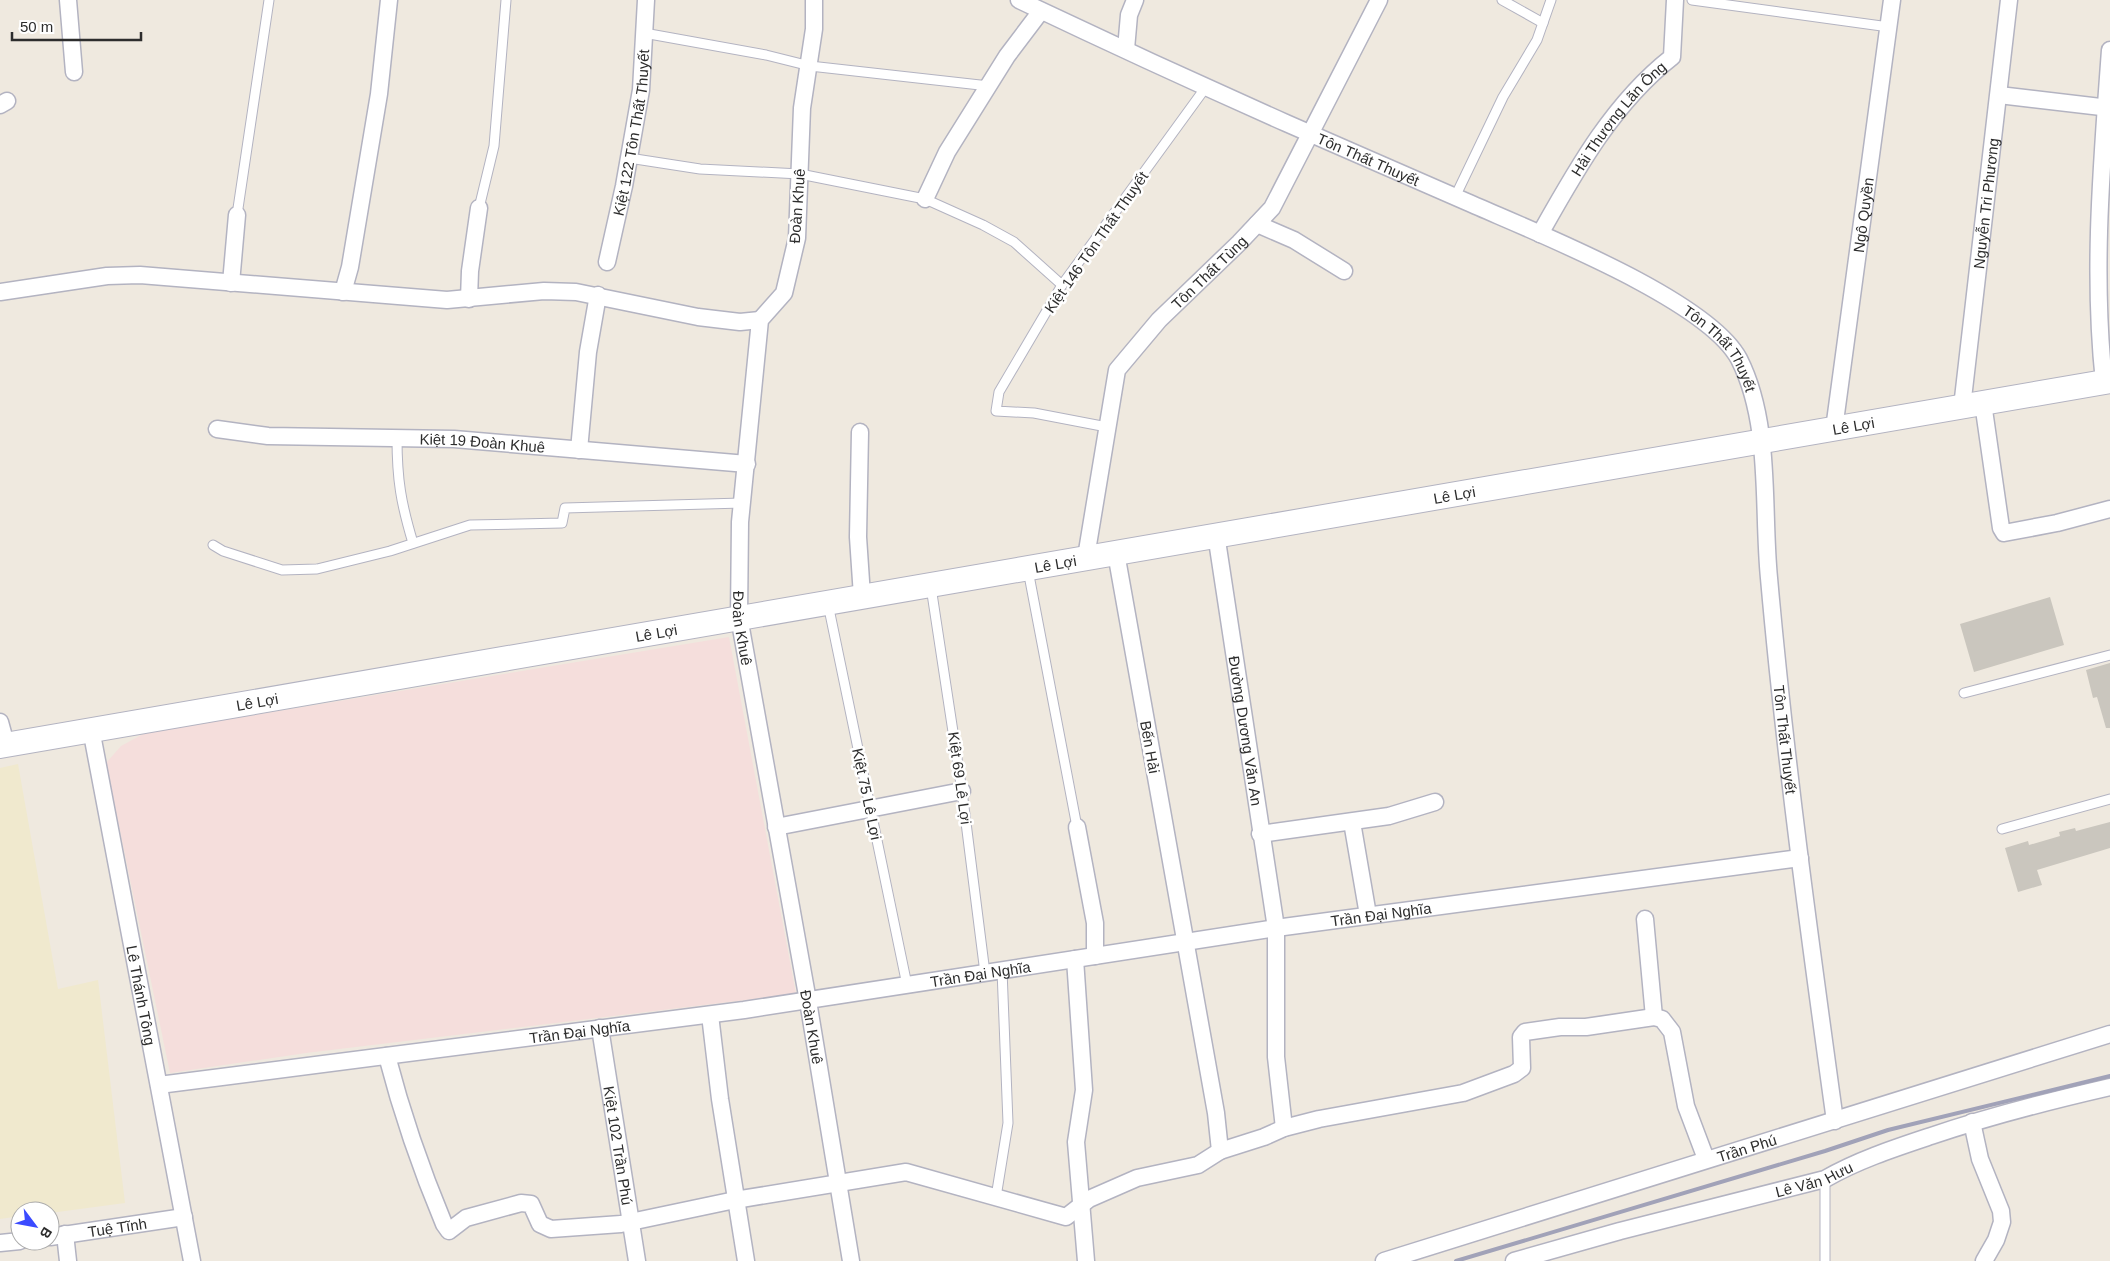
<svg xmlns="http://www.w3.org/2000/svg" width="2110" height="1261" viewBox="0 0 2110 1261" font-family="Helvetica,sans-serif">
  <rect width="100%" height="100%" fill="#efe9df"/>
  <polygon fill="#f0e9ce" points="18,764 58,989 98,980 125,1203 50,1213 20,1211 20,1216 0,1219 0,768"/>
  <polygon fill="#f5dedc" points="729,637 796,994 306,1053 170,1073 106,763 121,746 145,733"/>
  <g fill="#cac6be">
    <polygon points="2050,597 2064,645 1974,672 1960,624"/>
    <polygon points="2110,663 2110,728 2106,728 2097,697 2093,698 2086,670"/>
    <polygon points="2110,822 2110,848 2037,870 2042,885 2018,892 2005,848 2028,841 2029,845 2060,836 2059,832 2075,828 2076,831"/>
  </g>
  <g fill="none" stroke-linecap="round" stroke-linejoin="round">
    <g stroke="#b3b3c1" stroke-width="11">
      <g id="lane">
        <polyline points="1502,0 1543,23"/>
        <polyline points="1692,0 1889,27"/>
        <polyline points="644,33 766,55 810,66 989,86"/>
        <polyline points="629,158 700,169 800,174 925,199 983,225 1014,242 1062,285"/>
        <polyline points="1455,197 1503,97 1537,40 1551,0"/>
        <polyline points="479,208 494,146 506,0"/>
        <polyline points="237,215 269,0"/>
        <polyline points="1107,427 1034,413 996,411 999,392 1062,285 1206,87"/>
        <path d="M397,438C397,480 401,503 413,543"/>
        <polyline points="213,545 223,551 282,570 317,569 390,551 470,525 562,523 565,508 742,503"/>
        <polyline points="1028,570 1077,827"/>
        <polyline points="931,587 962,791 985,973"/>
        <polyline points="828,604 907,985"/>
        <polyline points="1964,693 2110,655"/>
        <polyline points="2002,829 2110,799"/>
        <polyline points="996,1197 1008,1123 1002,970"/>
        <polyline points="1825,1261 1825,1179"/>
      </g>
    </g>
    <g stroke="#b3b3c1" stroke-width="19">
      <g id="street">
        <polyline points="68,0 74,72"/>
        <path id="s1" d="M814,0V29L802,108L797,238L784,293L760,320L740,522L739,617L808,1001L851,1261"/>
        <path id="s2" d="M1019,0C1107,42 1196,83 1286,123C1346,149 1407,176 1467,202C1532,231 1707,299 1739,359C1772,424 1762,507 1769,578C1785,759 1810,940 1835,1121"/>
        <polyline points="1126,49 1129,15 1135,0"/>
        <polyline points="1999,95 2110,108"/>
        <polyline points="0,105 7,101"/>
        <polyline points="925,199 947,152 1007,56 1041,11"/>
        <polyline points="1257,224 1294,240 1344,271"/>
        <path id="s3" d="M1540,234C1576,170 1613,103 1672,57L1675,0"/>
        <path id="s4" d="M607,262L624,186L641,90L646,0"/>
        <polyline points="231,283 237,215"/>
        <polyline points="0,292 107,276 140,275 447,300 544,291 576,292 698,317 740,322 760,320"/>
        <polyline points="343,292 350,267 379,94 389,0"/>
        <polyline points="469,299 470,271 479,208"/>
        <path d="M2104,382C2092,271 2102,161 2110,50"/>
        <polyline points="1983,403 2001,528 2004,533 2057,523 2110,509"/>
        <path id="s5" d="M1962,407L2009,0"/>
        <path id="s6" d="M217,429L268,436L454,439L747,464"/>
        <path id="s7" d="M1834,429L1892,0"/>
        <polyline points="860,432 858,537 862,596"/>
        <polyline points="579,450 588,352 598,295"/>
        <path id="s8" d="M1216,534L1276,928V1057L1284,1128"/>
        <path id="s9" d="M1086,557L1117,370L1159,320L1239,243L1272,208L1379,0"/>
        <polyline points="0,722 6,744"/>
        <path id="s10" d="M91,729L192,1261"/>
        <polyline points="1352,822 1368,915"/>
        <polyline points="776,827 962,791"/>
        <polyline points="1077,827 1095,923 1095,956"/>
        <polyline points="1260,834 1389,816 1435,802"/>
        <polyline points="1645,919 1654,1017"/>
        <polyline points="1075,959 1084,1090 1076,1142 1086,1261"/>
        <polyline points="710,1015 720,1099 746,1261"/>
        <path id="s11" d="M600,1028L637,1261"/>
        <path d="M387,1056C402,1114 421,1169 444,1224L449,1231L466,1218L521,1203L531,1204L540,1224L551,1229L621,1224L735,1200L906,1172L1066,1217L1089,1199L1137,1178L1198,1165L1220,1151L1216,1113L1116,553"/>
        <path id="s12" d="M159,1085L744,1010L1276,928L1800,858"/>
        <polyline points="1972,1122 1980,1159 2001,1211 2002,1222 1996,1240 1984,1261"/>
        <polyline points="1220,1151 1264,1137 1284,1128 1319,1119 1463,1093 1514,1074 1522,1068 1521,1037 1525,1032 1560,1027 1586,1027 1654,1017 1662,1019 1672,1032 1686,1106 1706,1159"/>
        <polyline points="65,1234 68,1261"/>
        <path id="s13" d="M50,1237L184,1217"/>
        <polyline points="0,1243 20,1241"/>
        <path id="s14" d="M1384,1261L2110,1034"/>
        <path id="s15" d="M1514,1261L1620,1231L1825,1179C1858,1160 1895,1148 1931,1136C1990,1116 2049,1101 2110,1087"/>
      </g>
    </g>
    <g stroke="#b3b3c1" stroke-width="26">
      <g id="secondary">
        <path id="s16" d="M0,746L2110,381"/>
      </g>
    </g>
    <use href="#lane" stroke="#fff" stroke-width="9"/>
    <use href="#street" stroke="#fff" stroke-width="16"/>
    <use href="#secondary" stroke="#fff" stroke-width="24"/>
    <polyline stroke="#a1a2b8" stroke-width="4" points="1456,1261 1825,1151 1888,1130 2110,1076"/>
  </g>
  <g text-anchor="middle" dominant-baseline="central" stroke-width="5" stroke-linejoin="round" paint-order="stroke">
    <g font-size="15" fill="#2d2d2d" stroke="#fff">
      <text stroke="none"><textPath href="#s3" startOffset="140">Hải Thượng Lãn Ông</textPath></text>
      <text stroke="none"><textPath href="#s4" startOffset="132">Kiệt 122 Tôn Thất Thuyết</textPath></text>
      <text stroke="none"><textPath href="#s2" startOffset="384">Tôn Thất Thuyết</textPath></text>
      <text stroke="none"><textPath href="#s5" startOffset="205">Nguyễn Tri Phương</textPath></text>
      <text transform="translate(797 206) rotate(-86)">Đoàn Khuê</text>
      <text stroke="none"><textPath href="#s7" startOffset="216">Ngô Quyền</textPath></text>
      <text transform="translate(1096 242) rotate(-55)">Kiệt 146 Tôn Thất Thuyết</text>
      <text stroke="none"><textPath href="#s9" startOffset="324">Tôn Thất Tùng</textPath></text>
      <text stroke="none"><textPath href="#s2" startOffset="789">Tôn Thất Thuyết</textPath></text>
      <text stroke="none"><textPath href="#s16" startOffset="1881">Lê Lợi</textPath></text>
      <text stroke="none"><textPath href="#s6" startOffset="266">Kiệt 19 Đoàn Khuê</textPath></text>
      <text stroke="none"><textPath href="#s16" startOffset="1476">Lê Lợi</textPath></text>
      <text stroke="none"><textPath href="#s16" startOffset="1071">Lê Lợi</textPath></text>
      <text stroke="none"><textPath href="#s1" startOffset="641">Đoàn Khuê</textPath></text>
      <text stroke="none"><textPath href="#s16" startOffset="666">Lê Lợi</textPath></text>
      <text stroke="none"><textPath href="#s16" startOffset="261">Lê Lợi</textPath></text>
      <text stroke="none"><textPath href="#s8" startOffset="199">Đường Dương Văn An</textPath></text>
      <text stroke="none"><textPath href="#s2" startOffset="1194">Tôn Thất Thuyết</textPath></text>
      <text transform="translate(1150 747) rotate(80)">Bến Hải</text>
      <text transform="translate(960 778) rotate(82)">Kiệt 69 Lê Lợi</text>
      <text transform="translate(867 794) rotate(78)">Kiệt 75 Lê Lợi</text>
      <text stroke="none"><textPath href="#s12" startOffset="1234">Trần Đại Nghĩa</textPath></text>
      <text stroke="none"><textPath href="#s12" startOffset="829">Trần Đại Nghĩa</textPath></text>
      <text stroke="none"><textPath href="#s10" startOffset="271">Lê Thánh Tông</textPath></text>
      <text stroke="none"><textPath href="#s1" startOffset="1046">Đoàn Khuê</textPath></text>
      <text stroke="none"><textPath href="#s12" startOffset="424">Trần Đại Nghĩa</textPath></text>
      <text stroke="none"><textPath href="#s11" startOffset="119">Kiệt 102 Trần Phú</textPath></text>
      <text stroke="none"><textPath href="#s14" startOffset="380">Trần Phú</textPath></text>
      <text stroke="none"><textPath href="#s15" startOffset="311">Lê Văn Hưu</textPath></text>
      <text stroke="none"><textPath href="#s13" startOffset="68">Tuệ Tĩnh</textPath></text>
    </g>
  </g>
  <g transform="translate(35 1226) rotate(122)"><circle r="24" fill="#ffffff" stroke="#ababab"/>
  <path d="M0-4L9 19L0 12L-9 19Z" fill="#3b4bff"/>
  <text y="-8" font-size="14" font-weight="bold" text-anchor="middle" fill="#2d2d2d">B</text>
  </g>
  <path d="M12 32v8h129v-8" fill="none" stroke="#2d2d2d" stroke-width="2.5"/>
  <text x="20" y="32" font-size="15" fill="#2d2d2d" stroke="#ffffff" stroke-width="4" paint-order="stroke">50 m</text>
</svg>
